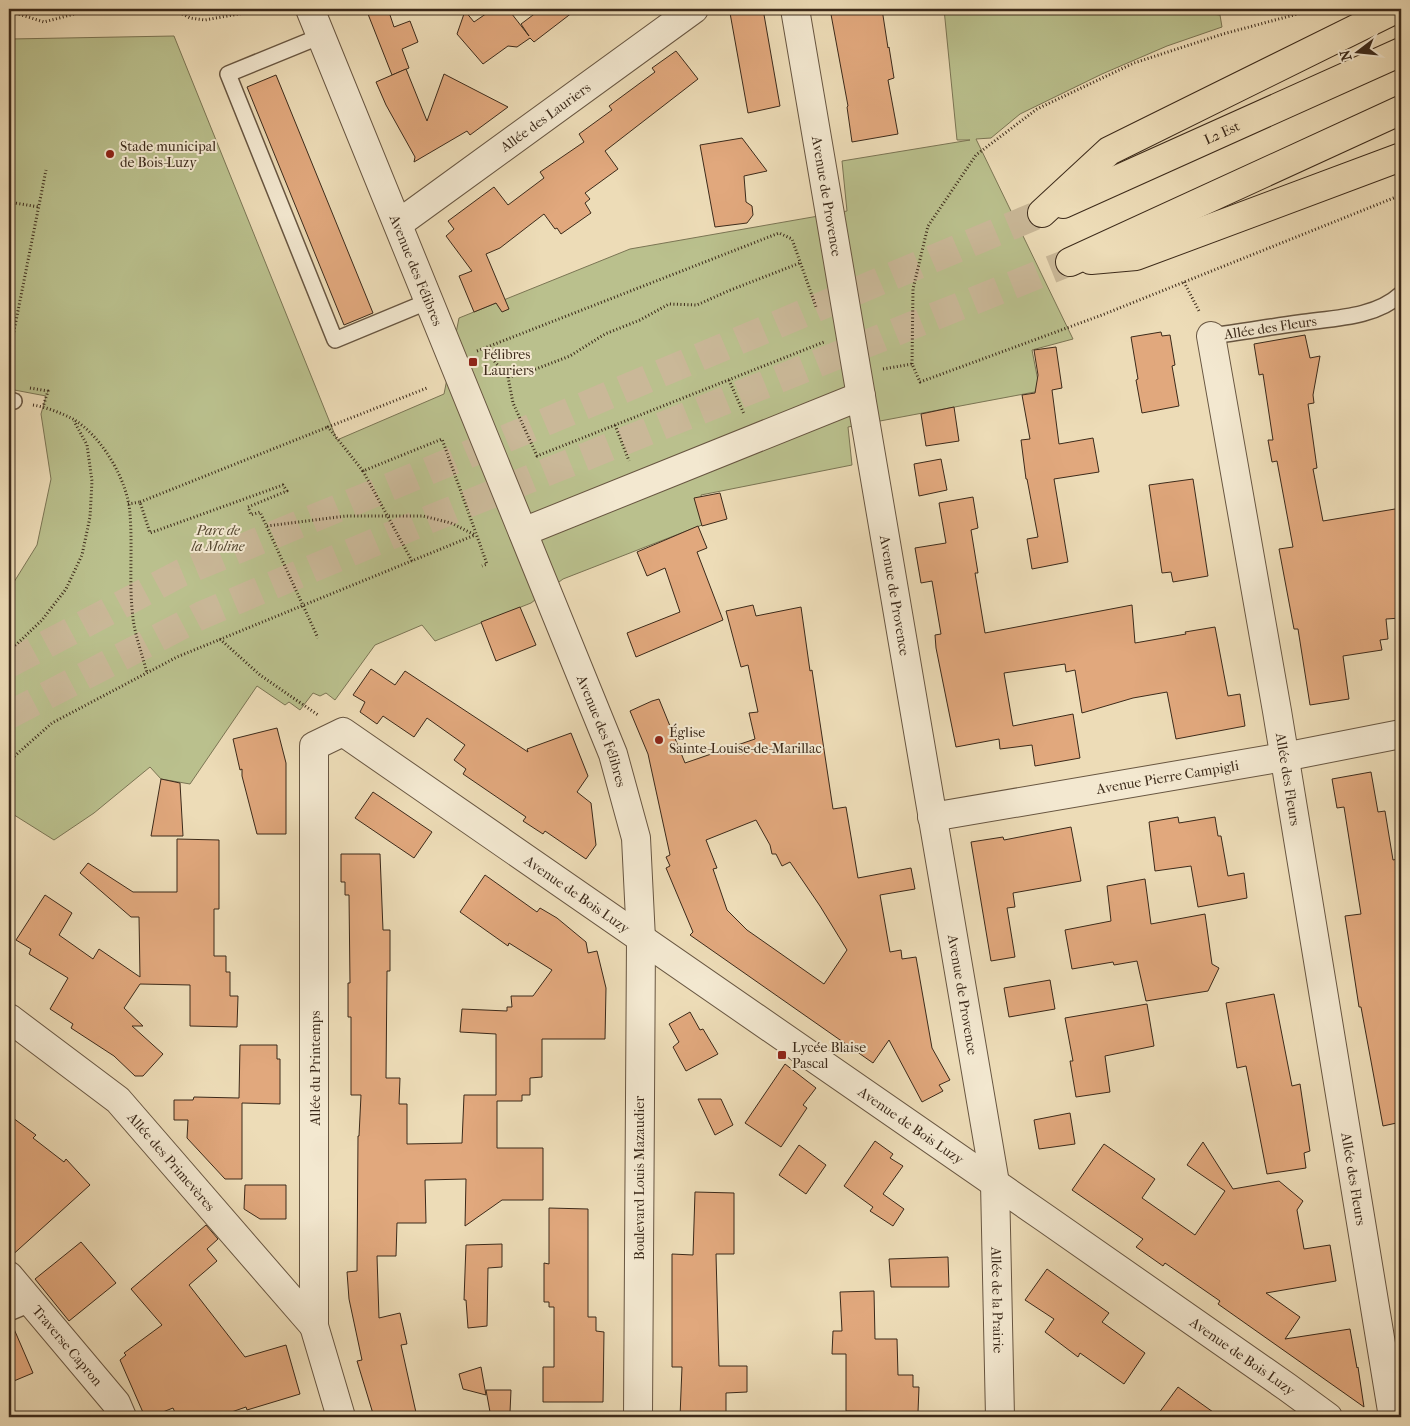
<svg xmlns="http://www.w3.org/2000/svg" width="1410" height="1426" viewBox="0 0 1410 1426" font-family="'IM FELL French Canon',serif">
  <rect width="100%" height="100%" fill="#eddcb7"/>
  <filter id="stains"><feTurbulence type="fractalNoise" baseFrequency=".004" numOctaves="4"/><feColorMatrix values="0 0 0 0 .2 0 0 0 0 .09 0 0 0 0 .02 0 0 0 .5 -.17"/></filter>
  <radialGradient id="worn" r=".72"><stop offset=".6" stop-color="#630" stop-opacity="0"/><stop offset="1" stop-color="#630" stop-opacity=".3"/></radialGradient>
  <polygon fill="#bac08d" stroke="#7b7554" points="944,9 1168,9 1220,15 1222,27 1167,46 1102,74 1020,114 991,138 976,139 1073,339 1032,350 1040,391 848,427 852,465 701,495 707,523 563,579 531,603 435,641 422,625 375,645 335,700 326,693 320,696 313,693 300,710 289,702 285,705 257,686 190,784 161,779 150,767 94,813 54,840 11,813 9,815 9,590 37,545 51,479 41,414 46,396 9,389 10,39 174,36 337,440 444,394 459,318 630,249 847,211 842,161 970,140 957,140"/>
  <g fill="#e1a87d" stroke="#3c2a1a" fill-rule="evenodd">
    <polygon points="366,9 388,9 394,27 410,21 418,42 402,49 409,68 392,75"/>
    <polygon points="493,9 508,9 529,36 521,24 541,9 577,9 534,42 530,38 517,47 508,46 483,64 457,34 465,11 474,22"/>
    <polygon points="752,9 763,9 780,106 748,113 730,13"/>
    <polygon points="830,9 882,9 888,48 889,47 894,78 888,80 898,134 852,142 847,107 848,106"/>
    <polygon points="676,51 698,79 605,151 618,169 585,193 590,199 585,203 591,213 561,234 557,228 555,229 544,214 500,248 486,254 509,309 502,312 496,303 474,312 459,276 472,271 446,236 454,229 448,221 494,187 508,205 544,178 540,172 584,142 579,134 612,110 609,106 655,72 652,68"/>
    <polygon points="406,69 427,121 444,74 508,107 470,135 467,131 414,162 415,157 386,105 376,82"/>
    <polygon points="276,75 373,313 344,325 247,87"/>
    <polygon points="742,138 767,171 744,176 746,202 752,206 753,215 747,223 715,227 700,145"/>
    <polygon points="1161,332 1162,336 1170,335 1175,365 1172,366 1179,406 1142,413 1136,380 1138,379 1131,337"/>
    <polygon points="1305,335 1310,358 1320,356 1313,395 1314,403 1308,404 1317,468 1313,469 1323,521 1401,508 1401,618 1386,619 1388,639 1380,640 1382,650 1343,656 1349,699 1310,705 1298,629 1294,629 1279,549 1293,547 1277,461 1272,462 1268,440 1273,440 1263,374 1259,375 1254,344"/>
    <polygon points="1056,347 1062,388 1052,390 1059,444 1093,438 1099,472 1054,479 1068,562 1032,569 1027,539 1038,537 1027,479 1026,479 1021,440 1030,439 1022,395 1035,393 1038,375 1034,350"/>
    <polygon points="954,407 959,441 926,446 921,414"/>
    <polygon points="941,459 947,490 919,496 914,464"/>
    <polygon points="1193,479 1208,576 1173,582 1171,572 1162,573 1149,485"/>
    <polygon points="720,493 727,519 702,526 694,498"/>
    <polygon points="973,497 978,528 971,530 978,573 975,573 985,633 1132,605 1135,643 1186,634 1185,632 1215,627 1228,696 1240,694 1245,726 1176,739 1167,692 1133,698 1082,713 1075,670 1066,672 1065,664 1004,673 1013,726 1073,714 1080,758 1035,766 1032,745 1000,749 999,739 956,747 936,648 935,635 941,634 932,581 921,583 915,548 946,543 939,503"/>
    <polygon points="698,526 707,548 697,552 723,620 636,657 627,633 680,612 665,568 647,576 637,552"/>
    <path d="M753,605L756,616L801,607L810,671L812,670L833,809L846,807L858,878L911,868L915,889L880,895L890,952L901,950L902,959L916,957L932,1048L950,1080L939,1085L943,1091L922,1102L889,1040L873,1063L690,935L693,932L666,868L670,866L666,857L670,855L648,754L630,711L652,701L659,699L685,763L755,739L749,713L758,712L748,665L741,667L726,611ZM756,820L770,845L772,854H776L782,866L790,862L820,906L847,950L824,984L747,930L727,910L713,869L717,868L706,840Z"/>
    <polygon points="520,607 536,645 496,661 481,622"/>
    <polygon points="371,669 395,685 405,671 528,752 527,749 571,733 588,776 577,792 591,803 596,845 586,859 545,831 543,834 523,821 526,817 463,774 466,769 454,760 465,745 427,718 414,737 383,716 377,724 360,712 365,702 353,695"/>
    <polygon points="277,728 286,763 286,834 257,834 242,776 242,769 240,770 233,739"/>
    <polygon points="1371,772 1378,812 1385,811 1393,860 1401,858 1401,1122 1383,1126 1361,1007 1359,1007 1345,916 1361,914 1344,807 1337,808 1332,779"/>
    <polygon points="161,779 180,783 183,836 151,836"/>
    <polygon points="373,792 432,832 414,858 355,818"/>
    <polygon points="1178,817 1179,823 1215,817 1218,836 1221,836 1228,876 1244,873 1247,898 1198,907 1191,866 1155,871 1149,822"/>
    <polygon points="1071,827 1081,881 1013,893 1015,907 1007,908 1015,957 991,961 971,842 1003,837 1004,840"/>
    <polygon points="177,839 219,840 219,909 214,909 214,956 226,956 226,972 230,972 230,996 238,996 237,1027 190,1026 190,985 140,984 124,1008 143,1026 132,1026 163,1054 143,1076 135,1076 114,1056 71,1028 73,1024 50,1009 68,978 29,954 31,949 16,940 45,895 72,913 59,935 93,959 99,949 140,977 139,917 131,917 80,873 88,863 133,892 177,892"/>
    <polygon points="341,854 380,854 383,930 390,930 390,971 387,971 386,1078 400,1078 399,1104 407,1104 407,1144 462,1143 464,1095 496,1095 496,1034 460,1032 462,1009 507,1011 507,1007 512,1007 511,996 533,996 552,970 509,943 508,946 460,912 485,875 537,912 540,908 557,918 586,942 588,953 597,951 606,988 605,1039 542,1039 542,1077 530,1078 530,1095 522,1095 522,1101 497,1101 497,1148 543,1148 543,1200 502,1200 465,1226 466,1179 425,1180 426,1223 397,1223 396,1256 377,1256 379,1318 400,1313 407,1344 401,1345 417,1417 374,1417 357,1361 362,1360 349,1299 347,1272 357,1271 358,1136 359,1136 361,1095 351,1095 351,1017 348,1017 348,983 350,983 349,895 345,895 345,882 341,882"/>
    <polygon points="1145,879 1151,924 1205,914 1212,964 1219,968 1208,991 1146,1001 1137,961 1114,965 1113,962 1072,969 1065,930 1111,921 1107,886"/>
    <polygon points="1050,980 1055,1009 1009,1017 1004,988"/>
    <polygon points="1274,994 1292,1086 1300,1084 1310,1151 1304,1153 1306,1168 1267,1174 1246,1066 1237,1068 1226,1003"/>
    <polygon points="1147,1004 1154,1046 1105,1056 1110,1092 1076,1097 1070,1061 1073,1061 1065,1018"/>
    <polygon points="690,1012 700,1030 703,1029 718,1054 686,1071 673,1047 679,1042 669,1024"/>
    <polygon points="240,1045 277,1045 277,1059 280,1059 280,1104 242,1103 242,1179 225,1179 187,1138 188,1120 174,1120 174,1100 193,1100 194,1097 239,1098"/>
    <polygon points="785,1064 816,1088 803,1105 807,1108 781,1147 745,1123"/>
    <polygon points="698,1099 721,1099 733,1125 715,1135"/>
    <polygon points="1070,1113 1075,1144 1039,1149 1034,1120"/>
    <polygon points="9,1115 36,1135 33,1138 64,1162 66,1159 90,1185 9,1258"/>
    <polygon points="875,1141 893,1154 890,1158 903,1166 883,1194 904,1209 893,1226 870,1211 873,1207 844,1186"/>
    <polygon points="1203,1142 1233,1189 1279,1181 1303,1201 1297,1210 1304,1249 1330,1245 1336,1281 1266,1293 1300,1317 1285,1339 1350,1329 1357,1368 1358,1367 1364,1407 1218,1304 1220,1301 1165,1263 1163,1266 1136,1247 1143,1239 1072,1190 1104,1144 1155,1179 1142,1198 1195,1235 1225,1191 1187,1165"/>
    <polygon points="799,1145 826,1165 806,1194 779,1175"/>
    <polygon points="245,1185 286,1185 286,1219 260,1219 244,1209"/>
    <polygon points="695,1192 734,1193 734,1254 716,1254 719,1366 747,1366 747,1392 726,1393 726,1417 680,1417 682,1367 672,1367 672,1254 693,1255"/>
    <polygon points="549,1208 588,1209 588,1317 596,1317 596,1331 604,1332 603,1402 543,1402 543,1367 554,1367 554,1307 549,1307 549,1302 544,1302 544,1263 549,1264"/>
    <polygon points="206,1225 218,1239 207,1249 217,1261 189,1285 245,1357 286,1345 300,1394 247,1410 246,1407 217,1417 177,1417 173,1408 150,1417 145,1417 120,1360 126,1355 124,1353 162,1325 131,1289"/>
    <polygon points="81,1242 116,1283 69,1321 35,1279"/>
    <polygon points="502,1244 502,1267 488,1268 487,1326 468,1328 466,1300 464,1300 466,1245"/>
    <polygon points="948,1257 949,1287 891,1287 889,1259"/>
    <polygon points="1047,1269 1109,1313 1102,1322 1145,1353 1124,1384 1080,1353 1078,1357 1045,1332 1054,1319 1025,1300"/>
    <polygon points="874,1291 875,1339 897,1339 898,1375 913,1375 913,1387 919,1387 918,1412 846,1411 846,1354 832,1354 833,1331 842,1331 840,1292"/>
    <polygon points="9,1322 11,1322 33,1373 9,1383"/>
    <polygon points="481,1367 486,1395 463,1389 459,1374"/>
    <polygon points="1178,1387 1220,1417 1156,1417"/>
    <polygon points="486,1390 511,1390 510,1412 490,1412"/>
  </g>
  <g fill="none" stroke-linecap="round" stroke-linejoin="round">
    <g stroke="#cab898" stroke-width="28" stroke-dasharray="28 14" stroke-linecap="butt">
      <polyline points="9,664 181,573 462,457 1042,213"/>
      <polyline points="9,715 202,615 430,519 1070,262"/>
    </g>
    <g stroke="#685641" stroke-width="18">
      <g id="lane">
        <polyline points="321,36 228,74 335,340 429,301"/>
        <path id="s1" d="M1211,336C1241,332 1270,327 1299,323C1333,318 1375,318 1401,294"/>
        <polyline points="9,400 14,401"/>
        <polyline points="9,1313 33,1303"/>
      </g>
    </g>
    <g stroke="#685641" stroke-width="30">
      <g id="street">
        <path id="s2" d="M310,9L613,754L636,838L641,939L638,1417"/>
        <path id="s3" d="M795,9L995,1183L1000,1417"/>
        <path id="s4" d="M398,224L694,9"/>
        <path id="s5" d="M1211,336L1277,711L1393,1417"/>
        <polyline points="523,532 861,396"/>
        <path id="s6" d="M932,817L1284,757L1401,734"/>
        <path id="s7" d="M9,1018L118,1100L314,1326"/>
        <path id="s8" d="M9,1276L116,1403L122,1417"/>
        <path id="s9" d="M341,1417L314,1326V746L343,732L1045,1218L1287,1387L1328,1417"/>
      </g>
    </g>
    <g stroke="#3c2a1a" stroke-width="30">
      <g id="highway">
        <path id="s10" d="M1063,204L1401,52"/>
        <polyline points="1042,213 1109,151 1396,9"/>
        <polyline points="1091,260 1136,256 1401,157"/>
        <polyline points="1070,262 1401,110"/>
      </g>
    </g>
    <g stroke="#3c2a1a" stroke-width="3" stroke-dasharray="1 2.5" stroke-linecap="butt">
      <polyline points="173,9 190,18 205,20 266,9"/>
      <polyline points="9,11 44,22 93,9"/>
      <polyline points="9,202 39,207"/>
      <polyline points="1184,282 1200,313"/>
      <polyline points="483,348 508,377 523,374 570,356 605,334 640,320 669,304 697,305 728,291 800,263"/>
      <polyline points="477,351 779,233 792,239 816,307"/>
      <polyline points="9,356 46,170"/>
      <polyline points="912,364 913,289 928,226 976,155 1037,109 1134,63 1223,34 1316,9"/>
      <polyline points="883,369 912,364 920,382 1102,315 1401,195"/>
      <polyline points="508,377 513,403 537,456 824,342"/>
      <polyline points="729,380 744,414"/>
      <polyline points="30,388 48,391 43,407"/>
      <path d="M33,405C46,407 61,413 73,419C102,436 128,481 130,514C133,551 128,589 134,625C137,641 143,657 147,673"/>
      <polyline points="615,425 629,461"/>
      <polyline points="363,471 328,427 427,388"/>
      <polyline points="140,502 328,427"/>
      <polyline points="128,504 140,502 150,533 283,485 287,491 248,507 251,515 260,512 318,638"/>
      <polyline points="267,526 346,516 423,516 451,523 475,535"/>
      <polyline points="412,561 363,471 442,439 487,564 482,566"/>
      <polyline points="220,639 260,675 318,715"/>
      <polyline points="9,649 17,644 42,620 66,589 82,555 90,517 92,481 87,445 74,421"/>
      <polyline points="9,761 52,723 177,657 475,535"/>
    </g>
    <use href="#lane" stroke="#f3e8d0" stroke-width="15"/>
    <use href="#street" stroke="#f3e8d0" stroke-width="28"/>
    <use href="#highway" stroke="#eddcb7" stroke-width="28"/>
  </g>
  <g fill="#8f2418" stroke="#f3e8d0" stroke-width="2">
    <circle cx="110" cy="154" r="5"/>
    <rect x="468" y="357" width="10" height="10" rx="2.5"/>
    <circle cx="659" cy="740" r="5"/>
    <rect x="777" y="1050" width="10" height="10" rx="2.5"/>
  </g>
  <g text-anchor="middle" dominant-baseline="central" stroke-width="4" stroke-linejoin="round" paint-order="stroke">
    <g font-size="14" fill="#3c2a1a" stroke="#f3e8d0">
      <text stroke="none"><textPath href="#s4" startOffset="182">Allée des Lauriers</textPath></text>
      <text stroke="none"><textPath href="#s10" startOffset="174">L2 Est</textPath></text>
      <text stroke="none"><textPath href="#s3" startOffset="190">Avenue de Provence</textPath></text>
      <text stroke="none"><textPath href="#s2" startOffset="282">Avenue des Félibres</textPath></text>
      <text stroke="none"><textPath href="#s1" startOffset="60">Allée des Fleurs</textPath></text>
      <text stroke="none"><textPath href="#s3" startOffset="595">Avenue de Provence</textPath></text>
      <text stroke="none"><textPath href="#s2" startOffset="779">Avenue des Félibres</textPath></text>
      <text stroke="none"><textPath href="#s6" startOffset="239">Avenue Pierre Campigli</textPath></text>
      <text stroke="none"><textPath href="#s5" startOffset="450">Allée des Fleurs</textPath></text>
      <text stroke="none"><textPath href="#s9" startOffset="992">Avenue de Bois Luzy</textPath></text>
      <text stroke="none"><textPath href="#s3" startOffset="1000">Avenue de Provence</textPath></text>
      <text transform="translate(315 1068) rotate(-90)">Allée du Printemps</text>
      <text stroke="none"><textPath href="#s9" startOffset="1398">Avenue de Bois Luzy</textPath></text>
      <text stroke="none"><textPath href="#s7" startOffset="218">Allée des Primevères</textPath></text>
      <text transform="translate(639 1178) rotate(-90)">Boulevard Louis Mazaudier</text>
      <text stroke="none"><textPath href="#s5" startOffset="855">Allée des Fleurs</textPath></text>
      <text stroke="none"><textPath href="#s3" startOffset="1308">Allée de la Prairie</textPath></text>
      <text stroke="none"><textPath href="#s8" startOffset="91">Traverse Capron</textPath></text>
      <text stroke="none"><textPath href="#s9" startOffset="1802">Avenue de Bois Luzy</textPath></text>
    </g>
    <g font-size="14" fill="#3c2a1a" stroke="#f3e8d0" text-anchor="start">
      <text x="120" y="146">Stade municipal<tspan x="120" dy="16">de Bois-Luzy</tspan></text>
      <text x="483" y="354">Félibres<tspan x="483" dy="16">Lauriers</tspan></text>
      <text x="669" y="732">Église<tspan x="669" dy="16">Sainte-Louise-de-Marillac</tspan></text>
      <text x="792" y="1047">Lycée Blaise<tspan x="792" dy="16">Pascal</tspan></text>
    </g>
    <g font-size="14" font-style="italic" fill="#554831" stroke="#f3e8d0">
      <text x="218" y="530">Parc de<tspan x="218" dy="16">la Moline</tspan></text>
    </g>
  </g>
  <rect width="1410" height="1426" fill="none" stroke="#eddcb7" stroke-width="30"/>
  <rect x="10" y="10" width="1390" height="1406" fill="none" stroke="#3c2a1a" stroke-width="2.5"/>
  <rect x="15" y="15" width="1380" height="1396" fill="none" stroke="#3c2a1a"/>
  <g transform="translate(1358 52) rotate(254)" stroke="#f3e8d0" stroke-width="4" paint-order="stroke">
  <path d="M0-4L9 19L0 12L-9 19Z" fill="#3c2a1a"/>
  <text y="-8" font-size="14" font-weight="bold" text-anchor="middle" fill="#3c2a1a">N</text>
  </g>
  <rect width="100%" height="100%" filter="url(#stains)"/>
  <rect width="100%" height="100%" fill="url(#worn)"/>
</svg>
